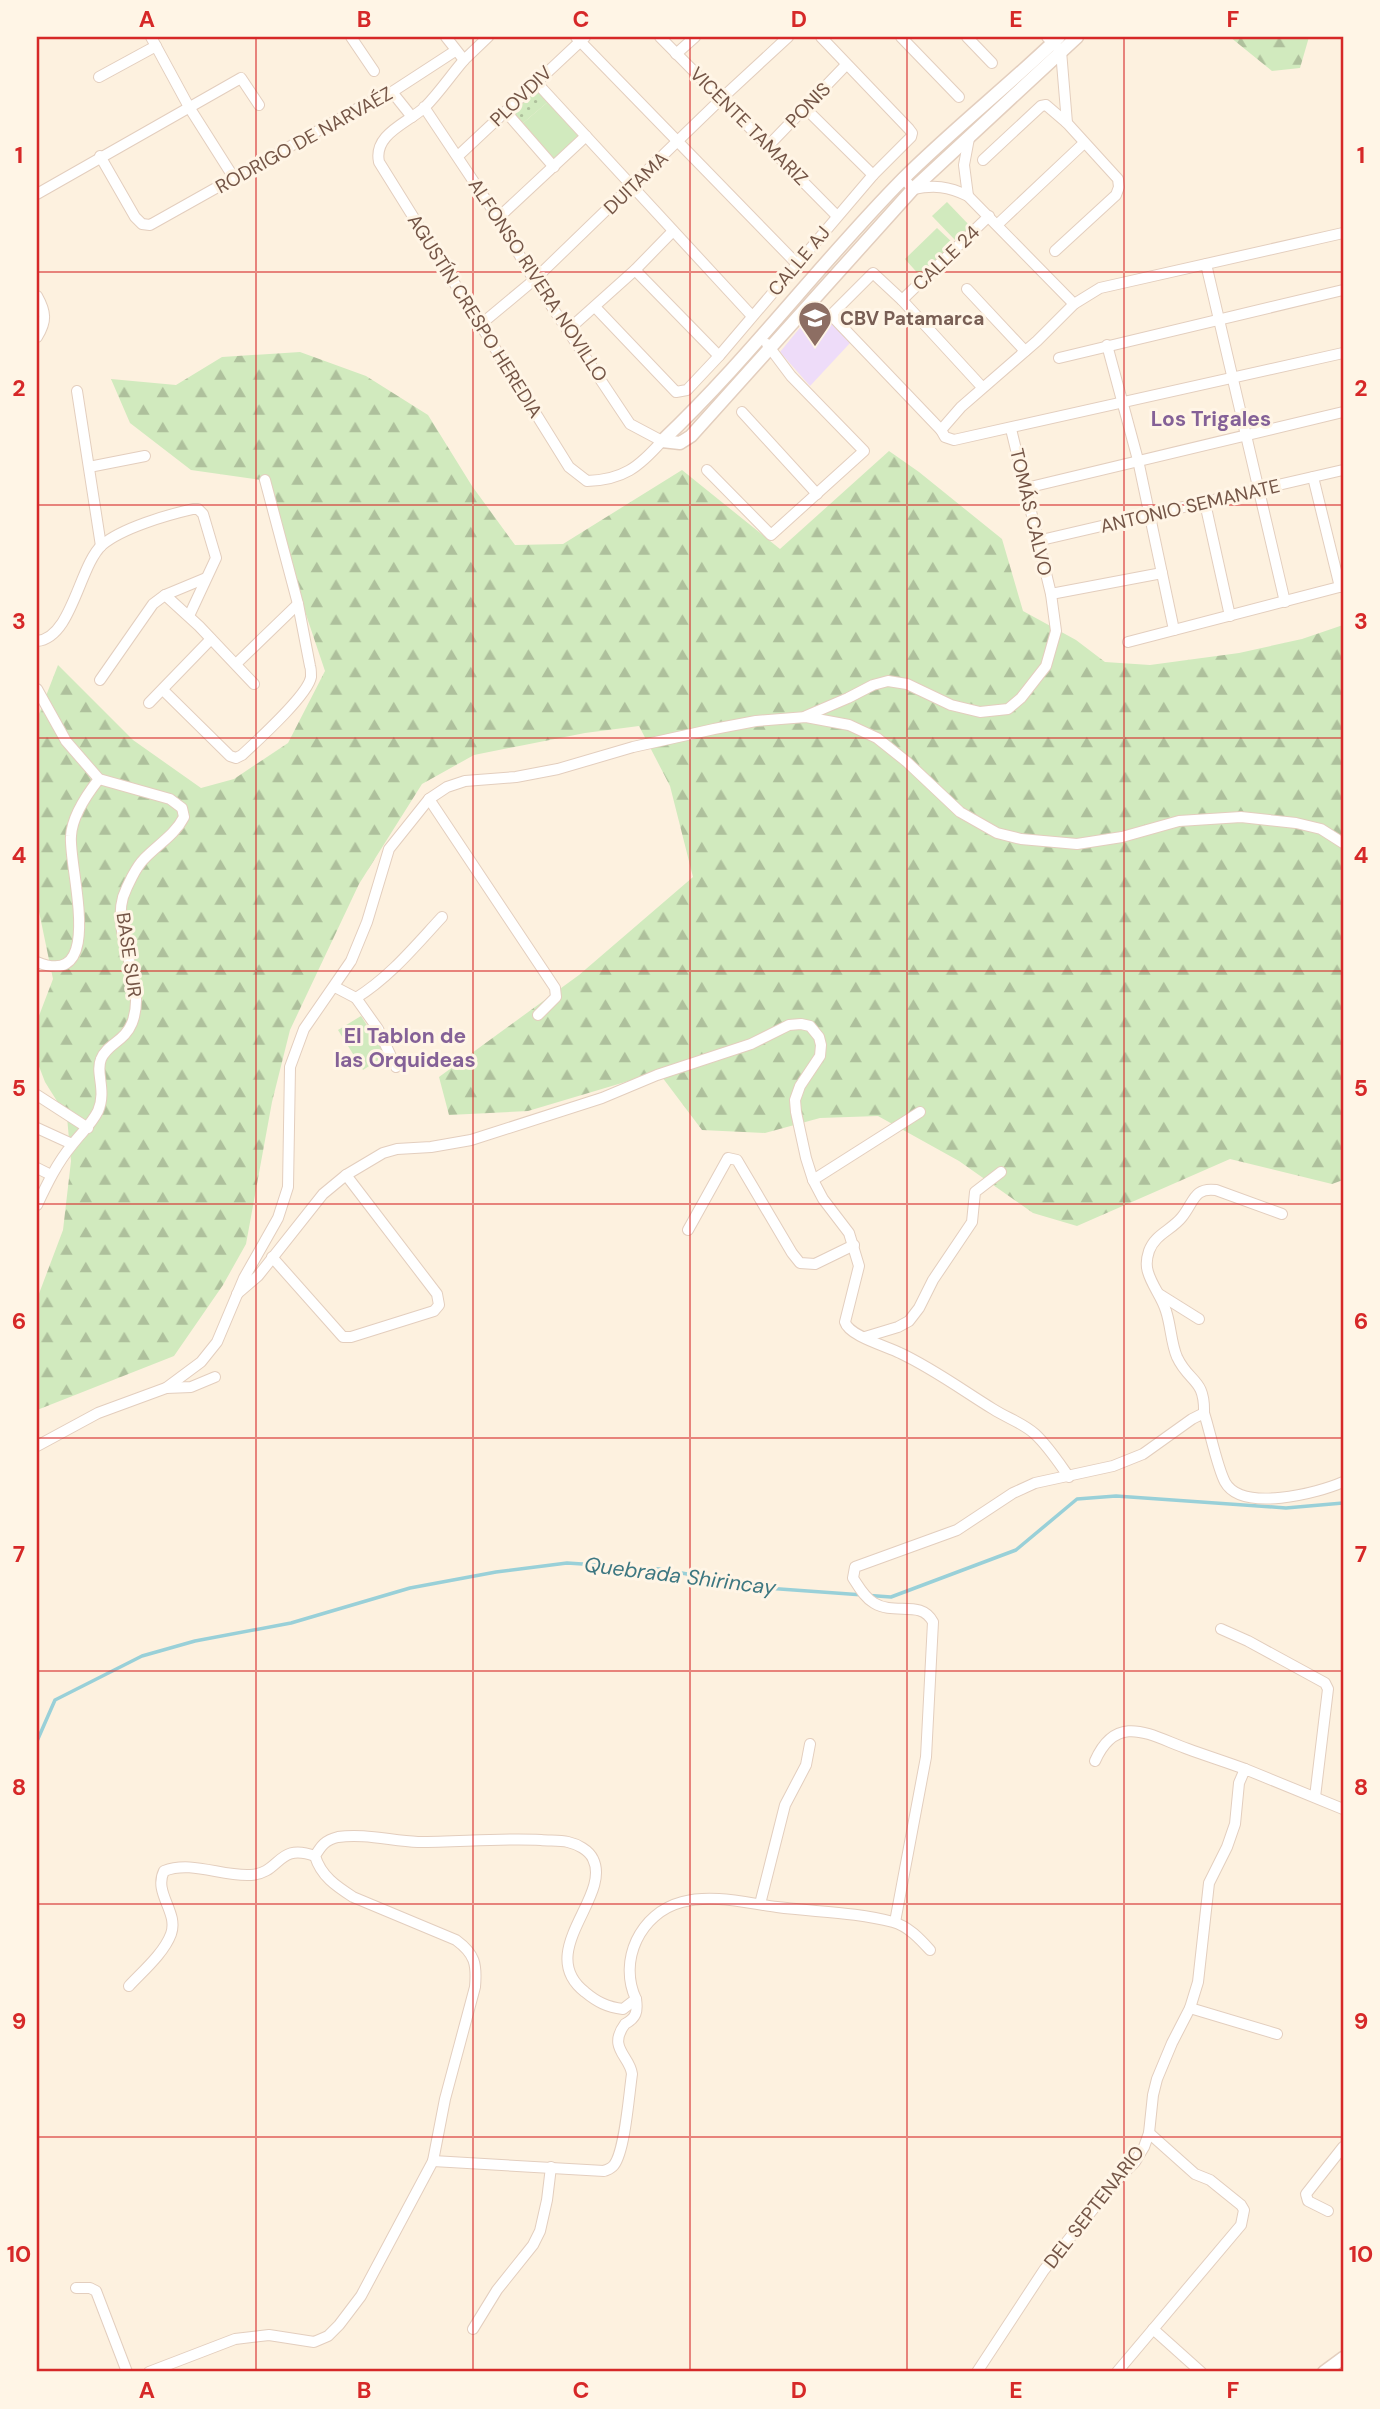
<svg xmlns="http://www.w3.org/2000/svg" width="1380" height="2409" viewBox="0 0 1380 2409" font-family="'DM Sans',sans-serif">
  <defs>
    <pattern id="forest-firs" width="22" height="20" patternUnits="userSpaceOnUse" patternTransform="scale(1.75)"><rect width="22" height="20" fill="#d1eabe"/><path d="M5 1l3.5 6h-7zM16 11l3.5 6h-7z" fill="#aec09c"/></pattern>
    <pattern id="park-dots" width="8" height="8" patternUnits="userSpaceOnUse" patternTransform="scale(1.75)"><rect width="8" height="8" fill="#d1eabe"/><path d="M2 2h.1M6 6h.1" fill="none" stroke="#aec09c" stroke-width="1.8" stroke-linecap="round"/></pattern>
  </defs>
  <rect width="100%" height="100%" fill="#fdf1df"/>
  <polygon fill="#eedcf9" points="817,307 850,343 810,386 780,352"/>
  <g fill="url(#forest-firs)">
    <polygon points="1230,37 1229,37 1309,37 1300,68 1272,71"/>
    <polygon points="300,352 366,376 428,415 472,486 515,545 563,544 682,470 780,549 889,451 919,472 1002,539 1023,611 1076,640 1105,662 1150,665 1239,653 1302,639 1343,625 1343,1180 1332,1184 1230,1159 1077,1226 1033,1213 959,1161 878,1116 820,1118 765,1133 702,1130 662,1077 632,1080 528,1111 449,1115 439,1077 579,975 693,877 670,786 639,726 585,733 474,755 422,784 359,884 290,1030 272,1102 246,1244 223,1285 174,1356 37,1410 37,1299 63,1230 71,1161 67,1117 45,1082 37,1061 37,1021 53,979 37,902 37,719 58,665 133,740 201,788 234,779 288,743 325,671 295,582 268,481 191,470 130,423 111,379 176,385 222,357"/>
  </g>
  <polygon fill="url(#park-dots)" points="538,88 549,101 523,123 512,112"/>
  <g fill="#d1eabe">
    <polygon points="549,101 583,134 555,160 523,123"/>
    <polygon points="947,202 970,226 956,241 932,216"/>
    <polygon points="937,228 954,244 921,277 905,259"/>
    <polygon points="361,1016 386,1055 363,1070 338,1030"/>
  </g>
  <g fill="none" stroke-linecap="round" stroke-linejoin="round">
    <polyline stroke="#99d0d8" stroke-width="3.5" points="37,1741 55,1700 142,1656 195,1641 291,1623 410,1588 496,1572 567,1563 659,1569 766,1588 891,1597 1016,1550 1077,1499 1116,1496 1286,1508 1343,1503"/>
    <g stroke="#e3cebe" stroke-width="12">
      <g id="minor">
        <polyline points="151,37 189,107 234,178"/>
        <polyline points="351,37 374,71"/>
        <polyline points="446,37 464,60 488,37"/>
        <polyline points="576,37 797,264"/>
        <polyline points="660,37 837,216"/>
        <polyline points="901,37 959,97"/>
        <polyline points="967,37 992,63"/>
        <polyline points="1047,37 1061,51 1067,123"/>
        <polyline points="676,54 695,37"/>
        <polyline points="99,77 156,46"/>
        <polyline points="536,82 752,316"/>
        <polyline points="392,92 412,117"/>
        <path d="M424,107L498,218L534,280L630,424L662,441C639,467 623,480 587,481L569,467L379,162C373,134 408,123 425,107C439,93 451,75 464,60"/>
        <polyline points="805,108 873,175"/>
        <polyline points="506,112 554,167"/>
        <polyline points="769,145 846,65"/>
        <polyline points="100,156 135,217 142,224 150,225 362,106 392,92 455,51"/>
        <polyline points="458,156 585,37"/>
        <polyline points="983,160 1041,106 1046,105 1067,123 1118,179 1119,187 1116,195 1055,251"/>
        <path d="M903,178L913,189C934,185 948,186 968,196L1074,304"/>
        <polyline points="37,194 241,78 259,105"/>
        <polyline points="968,196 964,165 969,138"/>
        <polyline points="498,218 586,136"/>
        <polyline points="998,224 1084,143"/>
        <polyline points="1206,264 1285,602"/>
        <polyline points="635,270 719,356"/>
        <polyline points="967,289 1025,351"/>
        <path d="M37,296C46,312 47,321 37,337"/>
        <polyline points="902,300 989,216"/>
        <polyline points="595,307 676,392 687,390 719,356 873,175 911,137 912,133 909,129 821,37"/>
        <polyline points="480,325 534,280 721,99 788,37"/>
        <polyline points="568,330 635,270 673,231"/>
        <polyline points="1107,345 1138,460 1174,630"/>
        <polyline points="1059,358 1343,290"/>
        <polyline points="982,387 902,300 873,273 831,315 941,430 945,437 954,440 1343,353"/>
        <polyline points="77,391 101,546"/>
        <polyline points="742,412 817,494"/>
        <polyline points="941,430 961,407 1037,341 1074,304 1100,288 1343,233"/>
        <polyline points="89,467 145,456"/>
        <polyline points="707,470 771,535 864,451 791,376 767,344"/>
        <polyline points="1313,477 1340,587"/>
        <polyline points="1026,488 1343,412"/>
        <polyline points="1205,503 1230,616"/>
        <polyline points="1037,541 1343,470"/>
        <polyline points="1051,594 1162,573"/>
        <polyline points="165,595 199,626 254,684"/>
        <path d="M37,641C72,638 79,566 102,545C122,528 167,515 193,509H198L203,514L216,558L189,616"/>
        <polyline points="1128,642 1343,586"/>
        <polyline points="236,664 298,604"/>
        <polyline points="100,680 153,604 165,595 206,578"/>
        <path d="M37,689L66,741L99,779L170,799L182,808L184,817C175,835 157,845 144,859C136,867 127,886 123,897C111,939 148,982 132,1023C125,1041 107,1044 101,1059C95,1073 107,1090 98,1111C91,1125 81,1133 72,1145C57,1163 47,1184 37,1205"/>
        <path d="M163,690L230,756L236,758L242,755C257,741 308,695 311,677C311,676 311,668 310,666L298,604L265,480"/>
        <polyline points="149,703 211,639"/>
        <polyline points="806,716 848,698 873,685 888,681 907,684 951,705 980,712 1008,709 1021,698 1046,666 1056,631 1051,594 1011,429"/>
        <polyline points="429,799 555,988 556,997 538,1015"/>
        <path d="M37,962C107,991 68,866 71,836C72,817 88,793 99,779"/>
        <path d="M335,987L356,998C390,977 415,946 442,917"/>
        <polyline points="356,998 378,1029 396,1067"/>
        <polyline points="37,1095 88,1128"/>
        <polyline points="37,1128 72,1144"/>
        <polyline points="37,1168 51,1175"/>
        <polyline points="813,1180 920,1112"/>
        <polyline points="688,1230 728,1158 737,1160 792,1253 800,1263 815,1264 854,1245"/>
        <polyline points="272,1257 343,1337 351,1337 434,1311 439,1305 437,1294 346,1175"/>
        <path d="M237,1294L258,1276L323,1194L346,1175L383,1153L397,1149L431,1147L471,1140L602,1098L657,1075L751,1044L789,1025L801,1024L810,1026L819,1037L821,1045L820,1056L800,1086L795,1100L796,1112L806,1158L813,1180L823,1199L849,1233L859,1266L845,1322C849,1336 886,1346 900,1353C934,1369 962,1390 993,1409C1007,1418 1023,1423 1035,1434C1048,1446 1059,1463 1069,1477"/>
        <polyline points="1159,1294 1199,1319"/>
        <polyline points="865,1337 898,1327 909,1321 919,1308 933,1280 972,1222 975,1192 1001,1172"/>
        <polyline points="166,1388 191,1387 215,1377"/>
        <path d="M1204,1413C1205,1378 1189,1383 1177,1357C1171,1343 1171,1326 1166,1311C1162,1297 1152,1286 1148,1272C1146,1266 1147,1257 1149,1251C1155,1234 1172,1230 1182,1217C1194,1202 1194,1187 1216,1190L1282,1214"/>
        <polyline points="37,1446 98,1413 166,1388 201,1362 217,1342 244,1278 278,1218 288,1187 290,1067 304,1029 351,961 367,922 389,849 429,799 447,787 465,781 516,777 558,769 633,747 714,729 756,721 806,717 849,725 877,738 907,762 960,812 997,833 1021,839 1077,844 1122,837 1179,821 1241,817 1296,823 1321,829 1343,843"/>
        <polyline points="1221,1629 1248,1641 1325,1683 1328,1689 1315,1797"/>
        <path d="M1095,1761C1117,1711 1151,1736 1188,1749C1207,1756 1226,1762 1245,1769"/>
        <polyline points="760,1904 785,1805 806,1765 810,1744"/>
        <path d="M895,1922L926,1757L933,1622C921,1599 895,1616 874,1603C864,1597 859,1587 853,1578L855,1567L957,1530L1013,1493L1035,1483L1113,1466L1143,1454L1192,1419L1204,1413C1210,1431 1217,1467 1225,1482C1242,1513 1318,1493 1343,1482"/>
        <path d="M129,1986C143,1971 164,1953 171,1934C179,1912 153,1893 164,1871C192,1860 222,1877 251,1875C281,1873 277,1842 315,1856"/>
        <polyline points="1190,2008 1277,2034"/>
        <path d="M433,2161L604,2171C609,2169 611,2169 614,2165C625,2151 629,2094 632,2074C630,2056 607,2048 625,2024C636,2018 638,2012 636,1999"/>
        <polyline points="1328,2211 1308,2201 1306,2194 1343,2147"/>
        <polyline points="76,2288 90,2288 96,2291 127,2372"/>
        <polyline points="473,2329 497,2290 533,2245 540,2231 547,2200 551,2167"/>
        <polyline points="1153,2329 1201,2372"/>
        <path d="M149,2372L235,2339L269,2335L314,2342L328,2336L339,2325L361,2296L433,2161L445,2099L475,1987C477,1964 475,1954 456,1940L353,1897C336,1886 321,1876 315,1856C321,1846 325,1840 338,1837C364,1833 392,1841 418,1842C459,1842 500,1838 541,1840C549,1841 559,1840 568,1842C577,1844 589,1850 593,1859C612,1897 534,1952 585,1992C597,2002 607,2007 623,2009L636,1999C618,1961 640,1913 682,1902C713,1894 746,1903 777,1907C815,1912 855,1912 893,1922C908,1926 920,1939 930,1950"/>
        <polyline points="977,2372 1044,2270 1115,2182 1135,2162 1144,2147 1149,2133 1153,2095 1157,2079 1172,2043 1190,2008 1198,1982 1209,1883 1227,1847 1235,1824 1239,1783 1245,1769 1343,1809"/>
        <polyline points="1117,2372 1241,2225 1244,2210 1241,2205 1210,2180 1195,2174 1149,2133"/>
      </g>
    </g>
    <g stroke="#e3cebe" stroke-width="15">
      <g id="tertiary">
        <polyline points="662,441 680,443 691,436 913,189 1077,37"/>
        <path d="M662,441C748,360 819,264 902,180C952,130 1008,86 1059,37"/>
        <polyline points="1324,2372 1343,2358"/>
      </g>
    </g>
    <use href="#minor" stroke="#fff" stroke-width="10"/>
    <use href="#tertiary" stroke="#fff" stroke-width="12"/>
  </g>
  <path fill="none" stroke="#d62828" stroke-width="2" stroke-opacity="0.55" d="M256,37V2372M473,37V2372M690,37V2372M907,37V2372M1124,37V2372M37,272H1343M37,505H1343M37,738H1343M37,971H1343M37,1204H1343M37,1438H1343M37,1671H1343M37,1904H1343M37,2137H1343"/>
  <defs>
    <g id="school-pin" transform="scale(1.75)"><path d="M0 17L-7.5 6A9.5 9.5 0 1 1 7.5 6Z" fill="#8d6e63" stroke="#fff5e6"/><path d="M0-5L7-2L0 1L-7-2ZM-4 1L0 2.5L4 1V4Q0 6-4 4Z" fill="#fff"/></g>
  </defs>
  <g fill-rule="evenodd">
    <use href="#school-pin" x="815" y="318"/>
  </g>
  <g text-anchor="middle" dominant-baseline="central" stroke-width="6" stroke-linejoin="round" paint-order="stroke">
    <g font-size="19" fill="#745546" stroke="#fff5e6">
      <text transform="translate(521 96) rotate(-44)">PLOVDIV</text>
      <text transform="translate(808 105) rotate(-46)">PONIS</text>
      <text transform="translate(749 126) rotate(45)">VICENTE TAMARIZ</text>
      <text transform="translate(304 140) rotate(-29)">RODRIGO DE NARVAÉZ</text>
      <text transform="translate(636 183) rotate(-44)">DUITAMA</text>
      <text transform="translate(946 258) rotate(-44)">CALLE 24</text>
      <text transform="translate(799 261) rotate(-50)">CALLE AJ</text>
      <text transform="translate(538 280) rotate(57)">ALFONSO RIVERA NOVILLO</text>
      <text transform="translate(475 316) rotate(58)">AGUSTÍN CRESPO HEREDIA</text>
      <text transform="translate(1190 506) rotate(-13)">ANTONIO SEMANATE</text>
      <text transform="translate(1031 512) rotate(77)">TOMÁS CALVO</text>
      <text transform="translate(129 955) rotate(82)">BASE SUR</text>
      <text transform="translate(1094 2207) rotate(-52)">DEL SEPTENARIO</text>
    </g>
    <g font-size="19" font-weight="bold" fill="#785e54" stroke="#fff5e6" text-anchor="start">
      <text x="840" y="318">CBV Patamarca</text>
    </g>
    <g font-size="21" font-weight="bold" fill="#846197" stroke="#fff5e6">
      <text x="1211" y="419">Los Trigales</text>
      <text x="405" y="1036">El Tablon de<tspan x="405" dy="24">las Orquideas</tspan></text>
    </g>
    <g font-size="21" font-style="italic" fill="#3d7781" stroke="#fff5e6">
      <text transform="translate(680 1576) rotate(7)">Quebrada Shirincay</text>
    </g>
  </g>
  <rect width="1380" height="2409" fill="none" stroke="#fff5e6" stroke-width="77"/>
  <rect x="38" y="38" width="1304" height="2332" fill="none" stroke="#d62828" stroke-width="2.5"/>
  <g font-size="23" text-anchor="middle" font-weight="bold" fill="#d62828">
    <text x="147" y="27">A</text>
    <text x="364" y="27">B</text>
    <text x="581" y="27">C</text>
    <text x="799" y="27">D</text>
    <text x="1016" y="27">E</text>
    <text x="1233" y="27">F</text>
    <text x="19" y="163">1</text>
    <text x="1361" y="163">1</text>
    <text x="19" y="396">2</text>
    <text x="1361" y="396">2</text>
    <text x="19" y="629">3</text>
    <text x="1361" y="629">3</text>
    <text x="19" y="863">4</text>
    <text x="1361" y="863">4</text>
    <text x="19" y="1096">5</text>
    <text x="1361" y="1096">5</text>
    <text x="19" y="1329">6</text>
    <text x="1361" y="1329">6</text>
    <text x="19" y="1562">7</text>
    <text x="1361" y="1562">7</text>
    <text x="19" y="1795">8</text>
    <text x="1361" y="1795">8</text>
    <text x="19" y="2029">9</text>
    <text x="1361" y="2029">9</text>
    <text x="19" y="2262">10</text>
    <text x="1361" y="2262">10</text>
    <text x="147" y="2398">A</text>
    <text x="364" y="2398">B</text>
    <text x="581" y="2398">C</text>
    <text x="799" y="2398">D</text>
    <text x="1016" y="2398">E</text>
    <text x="1233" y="2398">F</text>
  </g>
</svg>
